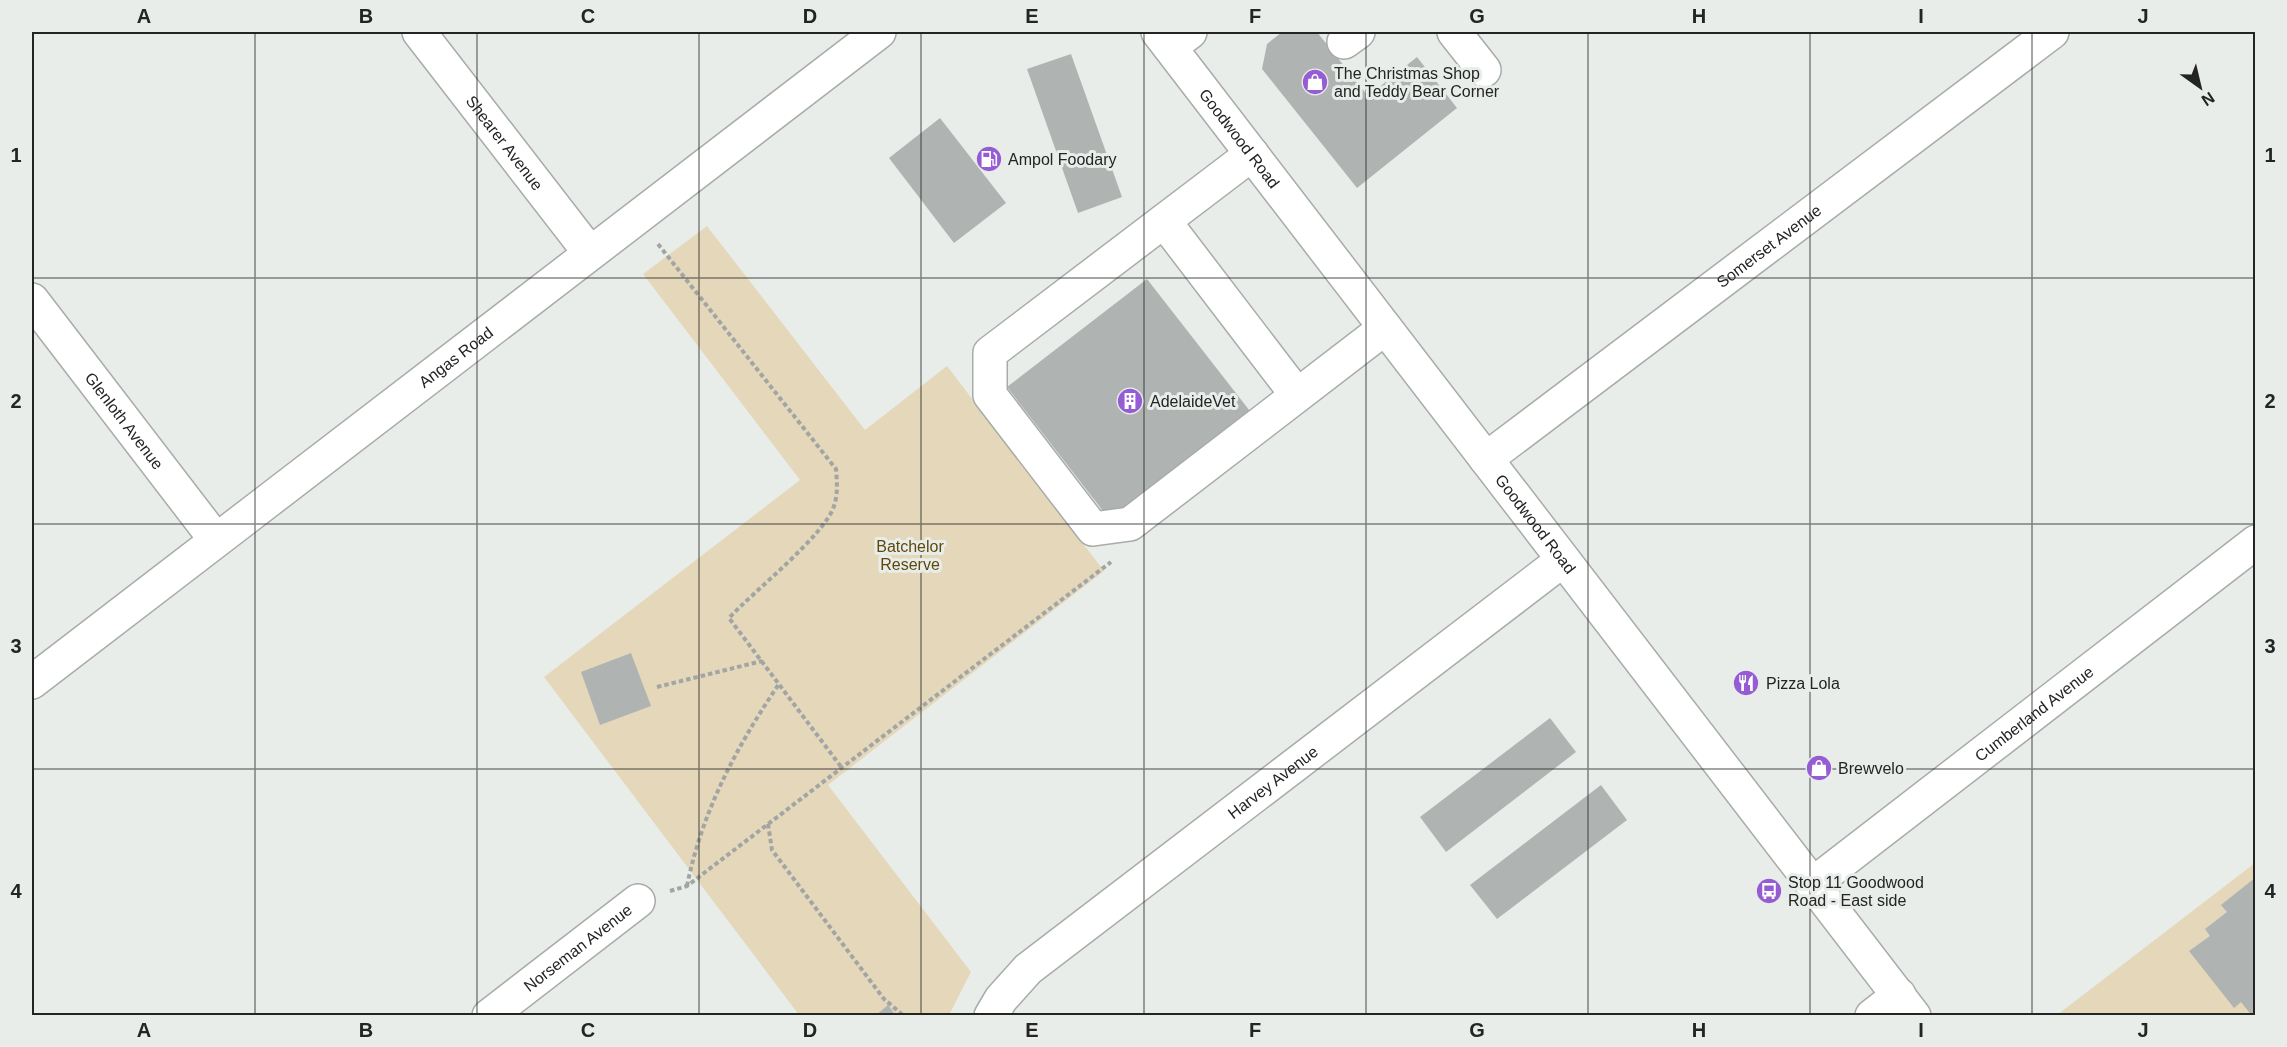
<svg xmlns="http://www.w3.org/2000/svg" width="2287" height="1047" viewBox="0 0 2287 1047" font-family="Helvetica,sans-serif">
  <rect width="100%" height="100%" fill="#e9edea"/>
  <g fill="#e4d7ba">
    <polygon points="707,226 865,430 947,366 1104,571 828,785 971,972 949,1015 799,1015 544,677 800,480 643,274"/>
    <polygon points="2255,863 2255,1015 2057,1015"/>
  </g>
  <g fill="#afb4b3">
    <polygon points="1282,32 1317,32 1368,96 1417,57 1457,108 1357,188 1262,69 1267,44"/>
    <polygon points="1071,54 1122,197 1078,213 1027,69"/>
    <polygon points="940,118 1006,203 954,243 889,158"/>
    <polygon points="1147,279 1253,415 1113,524 1007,387"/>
    <polygon points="631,653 651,706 600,725 581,672"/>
    <polygon points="1550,718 1576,752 1446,852 1420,817"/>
    <polygon points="1601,785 1627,820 1497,919 1470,885"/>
    <polygon points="2256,877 2256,1016 2252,1016 2241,1002 2234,1008 2189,951 2210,936 2205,929 2227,912 2221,905"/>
    <polygon points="888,1005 896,1016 875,1016"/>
  </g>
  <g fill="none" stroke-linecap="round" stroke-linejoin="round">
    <g stroke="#a8aca8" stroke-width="36">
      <g id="minor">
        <path id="s1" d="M419,32L590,253"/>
        <polyline points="1454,32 1484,70"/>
        <polyline points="1344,42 1358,32"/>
        <polyline points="1170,47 1190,32"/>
        <polyline points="1252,154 990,353 990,395 1093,529 1130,524 1385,328"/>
        <polyline points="1164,221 1297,395"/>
        <path id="s2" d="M32,300L216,540"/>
        <path id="s3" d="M1486,459L2052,32"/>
        <path id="s4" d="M32,682L879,32"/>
        <path id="s5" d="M1813,884L2256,542"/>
        <path id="s6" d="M489,1016L638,901"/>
        <path id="s7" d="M991,1016L1001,999L1028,969L1563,560"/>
        <polyline points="1872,1016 1899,995"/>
      </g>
    </g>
    <g stroke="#a8aca8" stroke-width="36">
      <g id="major">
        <path id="s8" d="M1158,32L1914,1016"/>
      </g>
    </g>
    <g stroke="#a2a5a3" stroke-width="4" stroke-dasharray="4.5 3" stroke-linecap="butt">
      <path d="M658,244L836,469C837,482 838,494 834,506C825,535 753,592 729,618L842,768"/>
      <polyline points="657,687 762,661"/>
      <polyline points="768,824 772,850 884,999 904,1016"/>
      <path d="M687,886C702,811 737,746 779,684"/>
      <polyline points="670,891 687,886 1111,562"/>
    </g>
    <use href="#minor" stroke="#fff" stroke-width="33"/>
    <use href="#major" stroke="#fff" stroke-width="33"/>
  </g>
  <path fill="none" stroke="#232423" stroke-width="1.5" stroke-opacity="0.55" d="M255,32V1016M477,32V1016M699,32V1016M921,32V1016M1144,32V1016M1366,32V1016M1588,32V1016M1810,32V1016M2032,32V1016M32,278H2256M32,524H2256M32,769H2256"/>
  <defs>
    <g id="shop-disc" transform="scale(1.35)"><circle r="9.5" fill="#965cd4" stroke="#e9edea"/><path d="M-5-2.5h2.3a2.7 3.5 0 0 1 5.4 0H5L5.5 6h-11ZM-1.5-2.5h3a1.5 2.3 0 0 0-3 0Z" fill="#fff"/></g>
    <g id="fuel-disc" transform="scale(1.35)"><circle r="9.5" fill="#965cd4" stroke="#e9edea"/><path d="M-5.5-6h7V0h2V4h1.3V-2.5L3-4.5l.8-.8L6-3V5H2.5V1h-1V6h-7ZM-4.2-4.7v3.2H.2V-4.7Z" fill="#fff"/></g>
    <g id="building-disc" transform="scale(1.35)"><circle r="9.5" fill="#965cd4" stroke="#e9edea"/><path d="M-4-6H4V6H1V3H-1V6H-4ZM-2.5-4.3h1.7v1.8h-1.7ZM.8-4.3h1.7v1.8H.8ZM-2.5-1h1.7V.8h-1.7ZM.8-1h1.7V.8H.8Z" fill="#fff"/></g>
    <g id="restaurant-disc" transform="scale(1.35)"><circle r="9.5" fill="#965cd4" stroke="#e9edea"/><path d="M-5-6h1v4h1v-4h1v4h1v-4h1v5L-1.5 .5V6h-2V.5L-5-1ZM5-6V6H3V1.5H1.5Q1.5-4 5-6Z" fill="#fff"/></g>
    <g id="bus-disc" transform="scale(1.35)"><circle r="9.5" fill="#965cd4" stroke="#e9edea"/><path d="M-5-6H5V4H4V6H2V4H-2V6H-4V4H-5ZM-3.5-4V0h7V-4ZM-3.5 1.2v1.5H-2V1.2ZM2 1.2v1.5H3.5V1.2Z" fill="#fff"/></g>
  </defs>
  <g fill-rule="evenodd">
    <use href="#shop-disc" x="1315" y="82"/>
    <use href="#fuel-disc" x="989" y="159"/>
    <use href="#building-disc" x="1130" y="401"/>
    <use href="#restaurant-disc" x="1746" y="683"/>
    <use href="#shop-disc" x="1819" y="768"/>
    <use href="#bus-disc" x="1769" y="891"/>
  </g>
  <g text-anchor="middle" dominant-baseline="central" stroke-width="6" stroke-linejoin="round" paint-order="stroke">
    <g font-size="16" fill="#232423" stroke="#e9edea" text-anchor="start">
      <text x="1334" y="73">The Christmas Shop<tspan x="1334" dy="18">and Teddy Bear Corner</tspan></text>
      <text x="1008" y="159">Ampol Foodary</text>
      <text x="1150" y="401">AdelaideVet</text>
      <text x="1766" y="683">Pizza Lola</text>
      <text x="1838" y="768">Brewvelo</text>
      <text x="1788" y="882">Stop 11 Goodwood<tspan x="1788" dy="18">Road - East side</tspan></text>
    </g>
    <g font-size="16" fill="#232423" stroke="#e9edea">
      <text stroke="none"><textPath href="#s8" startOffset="134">Goodwood Road</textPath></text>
      <text stroke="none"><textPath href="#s1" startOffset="140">Shearer Avenue</textPath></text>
      <text stroke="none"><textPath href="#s3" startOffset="354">Somerset Avenue</textPath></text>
      <text stroke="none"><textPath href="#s4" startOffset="534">Angas Road</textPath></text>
      <text stroke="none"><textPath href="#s2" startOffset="152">Glenloth Avenue</textPath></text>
      <text stroke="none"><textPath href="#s8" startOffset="620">Goodwood Road</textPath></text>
      <text stroke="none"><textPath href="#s5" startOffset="279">Cumberland Avenue</textPath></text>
      <text stroke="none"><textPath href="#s7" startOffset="368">Harvey Avenue</textPath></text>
      <text stroke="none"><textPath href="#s6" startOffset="112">Norseman Avenue</textPath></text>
    </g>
    <g font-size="16" fill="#5e480c" stroke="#e9edea">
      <text x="910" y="546">Batchelor<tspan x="910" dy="18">Reserve</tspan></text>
    </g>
  </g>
  <rect width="2287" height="1047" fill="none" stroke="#e9edea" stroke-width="66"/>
  <g transform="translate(2200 87) rotate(146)" stroke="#e9edea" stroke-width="4.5" paint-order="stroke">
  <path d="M0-4.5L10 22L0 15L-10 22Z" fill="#232423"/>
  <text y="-9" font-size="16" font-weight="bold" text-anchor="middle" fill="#232423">N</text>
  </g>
  <rect x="33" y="33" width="2221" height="981" fill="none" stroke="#232423" stroke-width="2"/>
  <g font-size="20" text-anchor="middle" font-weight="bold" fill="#232423">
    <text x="144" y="23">A</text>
    <text x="366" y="23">B</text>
    <text x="588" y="23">C</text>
    <text x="810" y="23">D</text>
    <text x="1032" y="23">E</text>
    <text x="1255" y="23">F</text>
    <text x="1477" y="23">G</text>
    <text x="1699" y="23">H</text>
    <text x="1921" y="23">I</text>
    <text x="2143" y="23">J</text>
    <text x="16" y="162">1</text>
    <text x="2270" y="162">1</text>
    <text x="16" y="408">2</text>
    <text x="2270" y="408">2</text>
    <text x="16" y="653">3</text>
    <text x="2270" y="653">3</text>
    <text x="16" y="898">4</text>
    <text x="2270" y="898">4</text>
    <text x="144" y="1037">A</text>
    <text x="366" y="1037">B</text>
    <text x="588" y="1037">C</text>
    <text x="810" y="1037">D</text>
    <text x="1032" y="1037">E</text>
    <text x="1255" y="1037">F</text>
    <text x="1477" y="1037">G</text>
    <text x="1699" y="1037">H</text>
    <text x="1921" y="1037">I</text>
    <text x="2143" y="1037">J</text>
  </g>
</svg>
